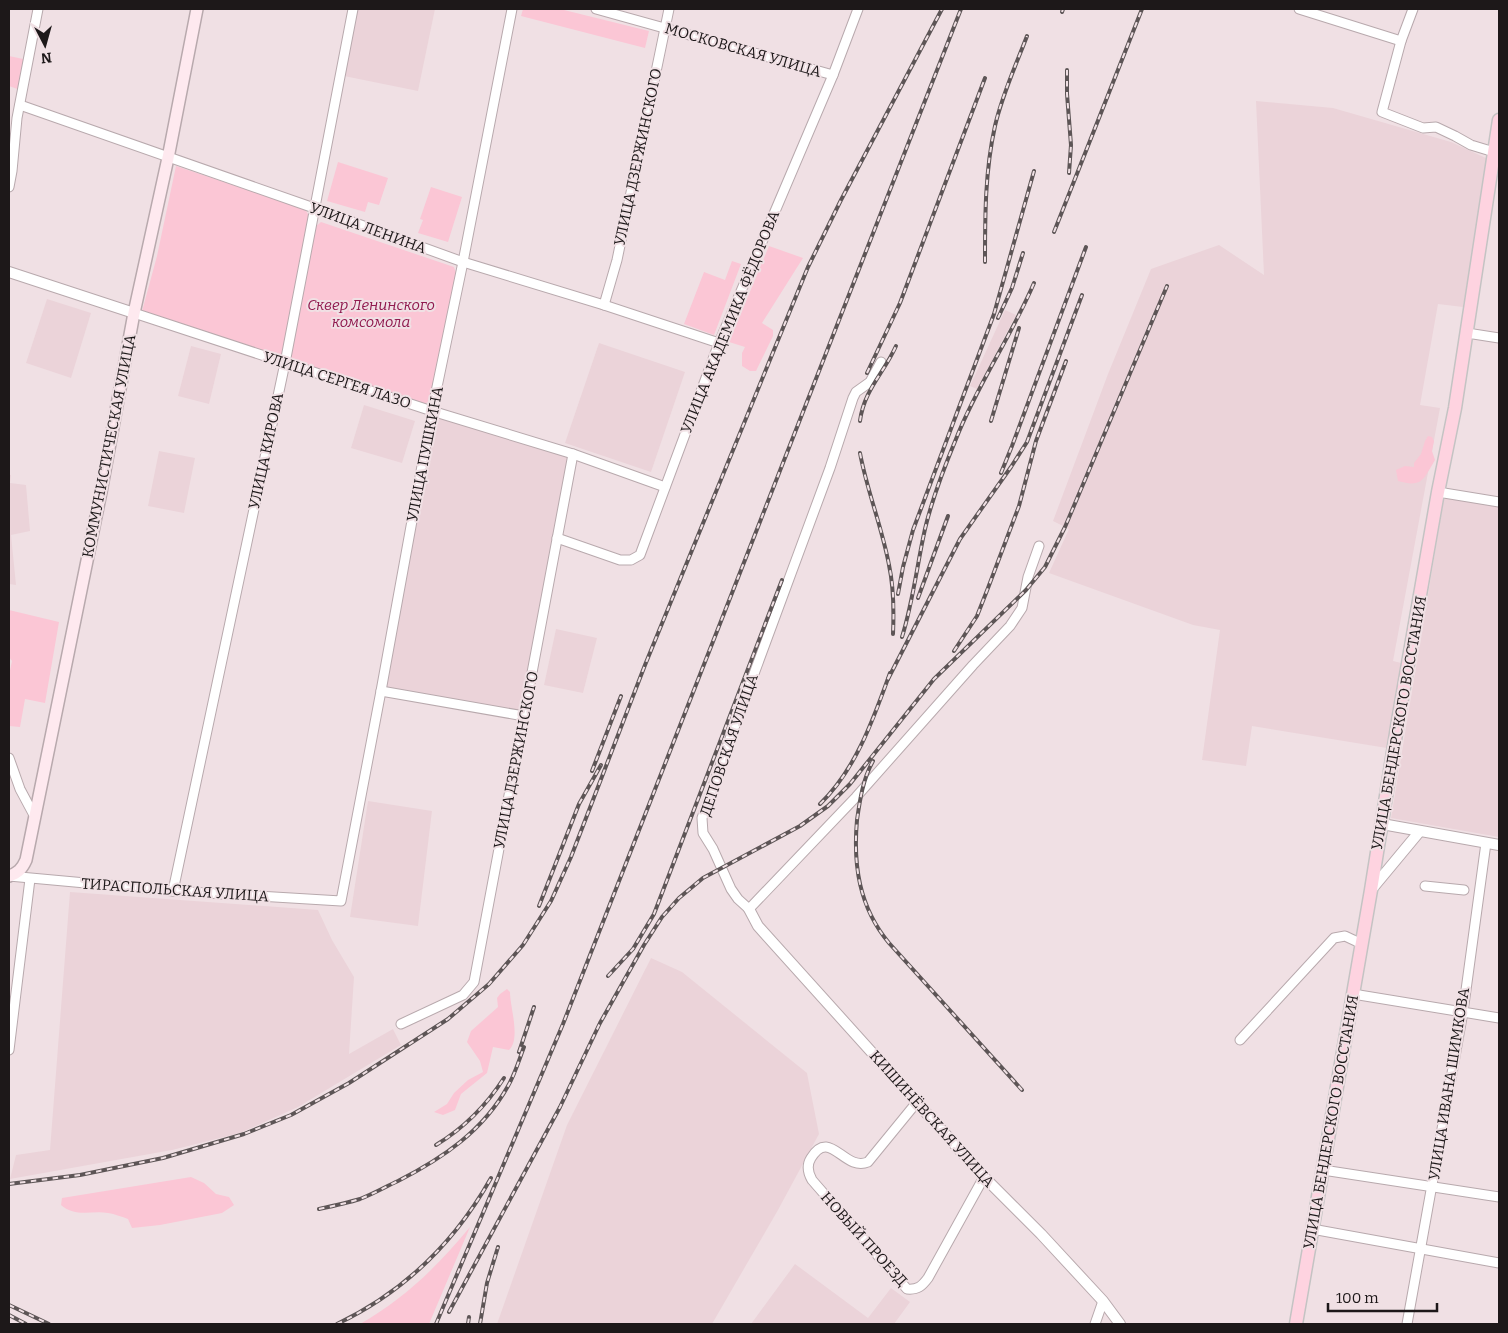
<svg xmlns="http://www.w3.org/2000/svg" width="1508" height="1333" viewBox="0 0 1508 1333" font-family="Bitter,serif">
  <rect width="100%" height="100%" fill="#f0e0e4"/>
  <g fill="#ebd3d9">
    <polygon points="358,9 435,9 418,91 344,76"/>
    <polygon points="1256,101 1333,108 1451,142 1488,159 1463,307 1438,304 1420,405 1440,408 1393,661 1409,665 1393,749 1252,726 1246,766 1202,760 1220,630 1193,625 1049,573 1069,529 1053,521 1108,374 1151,269 1219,245 1264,275"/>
    <polygon points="47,299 91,313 71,378 26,363"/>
    <polygon points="1005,310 1016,315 977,389 970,386"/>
    <polygon points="599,343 685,372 651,472 565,443"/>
    <polygon points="191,346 221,354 209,404 178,396"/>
    <polygon points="364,405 415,421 402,463 351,448"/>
    <polygon points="432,411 573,454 524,716 381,691"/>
    <polygon points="159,451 195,458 184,513 148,506"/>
    <polygon points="9,475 11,475 10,483 26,485 30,531 11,535 16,585 9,584"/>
    <polygon points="1444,498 1499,507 1499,837 1391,818"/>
    <polygon points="556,629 597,638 583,693 544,685"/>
    <polygon points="368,801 432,811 418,926 350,917"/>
    <polygon points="70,892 318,910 332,940 354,977 349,1054 393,1029 401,1045 298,1107 240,1133 172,1150 10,1179 16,1155 50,1150"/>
    <polygon points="651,958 682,972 807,1073 819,1134 778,1210 712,1324 497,1324 567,1125"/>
    <polygon points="795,1264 868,1318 891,1288 910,1302 894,1324 751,1324"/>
  </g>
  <g fill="#fbc6d5">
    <polygon points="523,9 560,9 649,31 645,48 521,16"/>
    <polygon points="9,56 28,60 23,91 9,86"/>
    <polygon points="338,162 388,178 379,205 368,202 365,212 327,201"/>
    <polygon points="176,166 305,209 312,221 285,363 141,315 157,256"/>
    <polygon points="431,187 462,197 448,242 418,233 423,220 420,219"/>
    <polygon points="321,222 454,267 457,276 431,399 428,402 424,404 296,364 289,358 314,228"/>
    <polygon points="769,246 803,258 762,323 773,330 773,336 756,371 750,371 742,366 742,353 745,347 729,342"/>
    <polygon points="732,261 741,264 714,335 684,324 704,272 725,280"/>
    <path d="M1428,436L1432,437L1434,441L1432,451L1435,460C1423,480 1422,488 1398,481L1396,470L1405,466L1414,467V463L1421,454L1425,441Z"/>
    <polygon points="9,610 59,622 45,703 25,699 20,727 9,726 9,675 12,661 9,657"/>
    <path d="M507,989L510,992C510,1007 521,1039 509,1050L493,1047L487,1073L461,1094L455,1110L443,1115L434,1112L447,1104L454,1093L468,1080L483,1072L480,1061L467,1042L471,1031L498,1007L497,998L500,994Z"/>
    <path d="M191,1177L204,1183L216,1194L229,1197L234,1205L222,1213L160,1225L132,1228L128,1219C122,1217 115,1214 108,1213C92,1210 76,1218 61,1205L62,1198Z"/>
    <path d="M470,1227L429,1324H360C404,1299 438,1266 470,1227Z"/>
  </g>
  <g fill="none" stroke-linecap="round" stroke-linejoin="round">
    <g stroke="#b8a9ad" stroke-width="11">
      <g id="minor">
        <polyline points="596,9 833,75"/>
        <polyline points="1299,9 1401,41"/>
        <polyline points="1413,9 1401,41 1382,112 1423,128 1436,127 1455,136 1471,145 1494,152"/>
        <polyline points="20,105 314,208 463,262 604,305 719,343"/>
        <polyline points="9,187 12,171 17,118 38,9"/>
        <polyline points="604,305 617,260 669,9"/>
        <polyline points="134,313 432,411 573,454 665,487"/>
        <polyline points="1467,333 1499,338"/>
        <polyline points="881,362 870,382 856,392 853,398 830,468 724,755 702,818 703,833 713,849 731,889 738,899 749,909 856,797 973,665 1010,626 1022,608 1028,577 1039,546"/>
        <polyline points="1438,492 1499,502"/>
        <polyline points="557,538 620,560 631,560 640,555 719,343 833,75 858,9"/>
        <polyline points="381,691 524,716"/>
        <polyline points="9,758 20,789 35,817"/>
        <polyline points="9,876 173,891 341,901 381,691 432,411 463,262 512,9"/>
        <polyline points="1425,886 1464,890"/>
        <polyline points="173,891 285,363 353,9"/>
        <polyline points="1353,994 1499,1018"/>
        <polyline points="401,1024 463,995 474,982 573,454"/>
        <polyline points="1240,1040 1334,938 1345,936 1362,944"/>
        <polyline points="9,1050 30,879"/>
        <path d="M917,1102L868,1162C844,1172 830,1127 811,1158C806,1166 808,1173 812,1180L907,1289C918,1290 922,1286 928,1278L984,1177"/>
        <polyline points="1323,1170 1499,1197"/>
        <polyline points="1312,1229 1499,1263"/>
        <polyline points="1095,1324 1103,1301"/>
        <polyline points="1407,1324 1463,1012 1486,843"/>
      </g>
    </g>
    <g stroke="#b8a9ad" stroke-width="12">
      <g id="tertiary">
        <polyline points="9,272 134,313"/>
        <polyline points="1382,824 1499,845"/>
        <polyline points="1371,890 1420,831"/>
        <polyline points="749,909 758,926 984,1177 1041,1234 1103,1301 1120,1324"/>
      </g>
    </g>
    <g stroke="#b8a9ad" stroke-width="14">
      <path id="secondary" d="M9,876C18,873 22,869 26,860L101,492L134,313L168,158L197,9"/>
    </g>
    <g stroke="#c4c3c3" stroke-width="15">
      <polyline id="primary" points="1296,1324 1371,890 1398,721 1438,492 1455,408 1499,120"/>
    </g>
    <use href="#minor" stroke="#fff" stroke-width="9"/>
    <use href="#tertiary" stroke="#fff" stroke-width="10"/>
    <use href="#secondary" stroke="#fee9ef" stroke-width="11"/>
    <use href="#primary" stroke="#fed3e0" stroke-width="12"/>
    <g stroke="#5d5556" stroke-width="4">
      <g id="rail">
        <polyline points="1062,12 1063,9"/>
        <polyline points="1067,70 1067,94 1071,145 1069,173"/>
        <polyline points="1054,232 1142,9"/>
        <path d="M985,262C985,216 985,171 995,126C1002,95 1016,65 1027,36"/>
        <polyline points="998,318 1012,288 1023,253"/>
        <polyline points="867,373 900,303 985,78"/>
        <path d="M860,421C864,390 884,373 896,346"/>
        <polyline points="991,421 1019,328"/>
        <path d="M860,453C867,491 882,527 889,565C894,588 894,610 893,634"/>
        <polyline points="1001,473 1012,446 1086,247"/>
        <polyline points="898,594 903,567 913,530 994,314 1034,171"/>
        <polyline points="918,598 948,516"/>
        <path d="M902,637C913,602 917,565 925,529C932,499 944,468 956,439C977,385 1011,337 1034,283"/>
        <polyline points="954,651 977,616 988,588 1019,506 1036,441 1066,361"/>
        <polyline points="888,679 960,539 1011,467 1027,442 1082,295"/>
        <path d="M873,761C863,779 860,799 857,820C853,865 859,907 889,943L1022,1090"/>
        <polyline points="592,771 621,696"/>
        <path d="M820,804C856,769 873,720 890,673"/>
        <polyline points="539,906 579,804 601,765"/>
        <polyline points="608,976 633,949 654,914 782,580"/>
        <polyline points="519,1052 534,1007"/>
        <path d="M436,1145C464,1128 486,1106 504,1078"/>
        <polyline points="9,1184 80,1175 163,1158 244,1134 291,1115 349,1083 448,1019 489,984 523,945 551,901 571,857 645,665 808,267 841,200 942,9"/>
        <path d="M319,1209C333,1206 347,1203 360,1199C373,1194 385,1187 398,1181C443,1158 483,1131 508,1086C515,1074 519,1060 524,1047"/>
        <polyline points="9,1305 49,1324"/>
        <polyline points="449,1312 560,1107 600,1023 644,945 662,917 679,898 703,878 800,826 828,806 850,784 934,679 1026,590 1045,567 1065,527 1167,286"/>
        <polyline points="9,1315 26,1324"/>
        <path d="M337,1324C404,1292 455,1242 491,1178"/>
        <polyline points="436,1324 563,1024 961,9"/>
        <polyline points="468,1324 469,1317"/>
        <polyline points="480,1324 487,1283 498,1247"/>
      </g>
    </g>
    <use href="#rail" stroke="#f0e0e4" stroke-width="2" stroke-dasharray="5.5" stroke-linecap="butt"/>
  </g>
  <g text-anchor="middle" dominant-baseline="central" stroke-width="4" stroke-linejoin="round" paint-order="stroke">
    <g font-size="15" fill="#1d1819" stroke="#f0e0e4">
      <text transform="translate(743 50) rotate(16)">МОСКОВСКАЯ УЛИЦА</text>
      <text transform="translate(638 157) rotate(-78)">УЛИЦА ДЗЕРЖИНСКОГО</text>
      <text transform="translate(368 228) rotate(20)">УЛИЦА ЛЕНИНА</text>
      <text transform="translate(730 322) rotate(-68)">УЛИЦА АКАДЕМИКА ФЁДОРОВА</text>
      <text transform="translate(337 380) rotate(18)">УЛИЦА СЕРГЕЯ ЛАЗО</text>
      <text transform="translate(109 446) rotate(-79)">КОММУНИСТИЧЕСКАЯ УЛИЦА</text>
      <text transform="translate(266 451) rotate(-78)">УЛИЦА КИРОВА</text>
      <text transform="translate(425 454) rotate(-79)">УЛИЦА ПУШКИНА</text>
      <text transform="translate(1399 723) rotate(-80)">УЛИЦА БЕНДЕРСКОГО ВОССТАНИЯ</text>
      <text transform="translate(729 745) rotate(-71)">ДЕПОВСКАЯ УЛИЦА</text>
      <text transform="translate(516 760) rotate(-79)">УЛИЦА ДЗЕРЖИНСКОГО</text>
      <text transform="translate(175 890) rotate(4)">ТИРАСПОЛЬСКАЯ УЛИЦА</text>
      <text transform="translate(1449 1084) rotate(-81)">УЛИЦА ИВАНА ШИМКОВА</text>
      <text transform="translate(932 1119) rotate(48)">КИШИНЁВСКАЯ УЛИЦА</text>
      <text transform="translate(1331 1122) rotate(-80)">УЛИЦА БЕНДЕРСКОГО ВОССТАНИЯ</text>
      <text transform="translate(864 1239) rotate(48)">НОВЫЙ ПРОЕЗД</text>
    </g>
    <g font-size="15" font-style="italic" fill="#901a4f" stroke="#f0e0e4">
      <text x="371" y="305">Сквер Ленинского<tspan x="371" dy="17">комсомола</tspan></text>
    </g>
  </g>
  <rect width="1508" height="1333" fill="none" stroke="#1d1819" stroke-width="20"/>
  <g transform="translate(45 45) rotate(174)" stroke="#f0e0e4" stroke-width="4" paint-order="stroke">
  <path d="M0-4L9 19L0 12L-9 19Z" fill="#1d1819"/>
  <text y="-8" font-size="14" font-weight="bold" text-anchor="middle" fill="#1d1819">N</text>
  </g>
  <path d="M1328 1303v8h109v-8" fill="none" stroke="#1d1819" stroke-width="2.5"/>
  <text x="1336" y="1303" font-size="15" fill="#1d1819" stroke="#f0e0e4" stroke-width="4" paint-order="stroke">100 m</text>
</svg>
